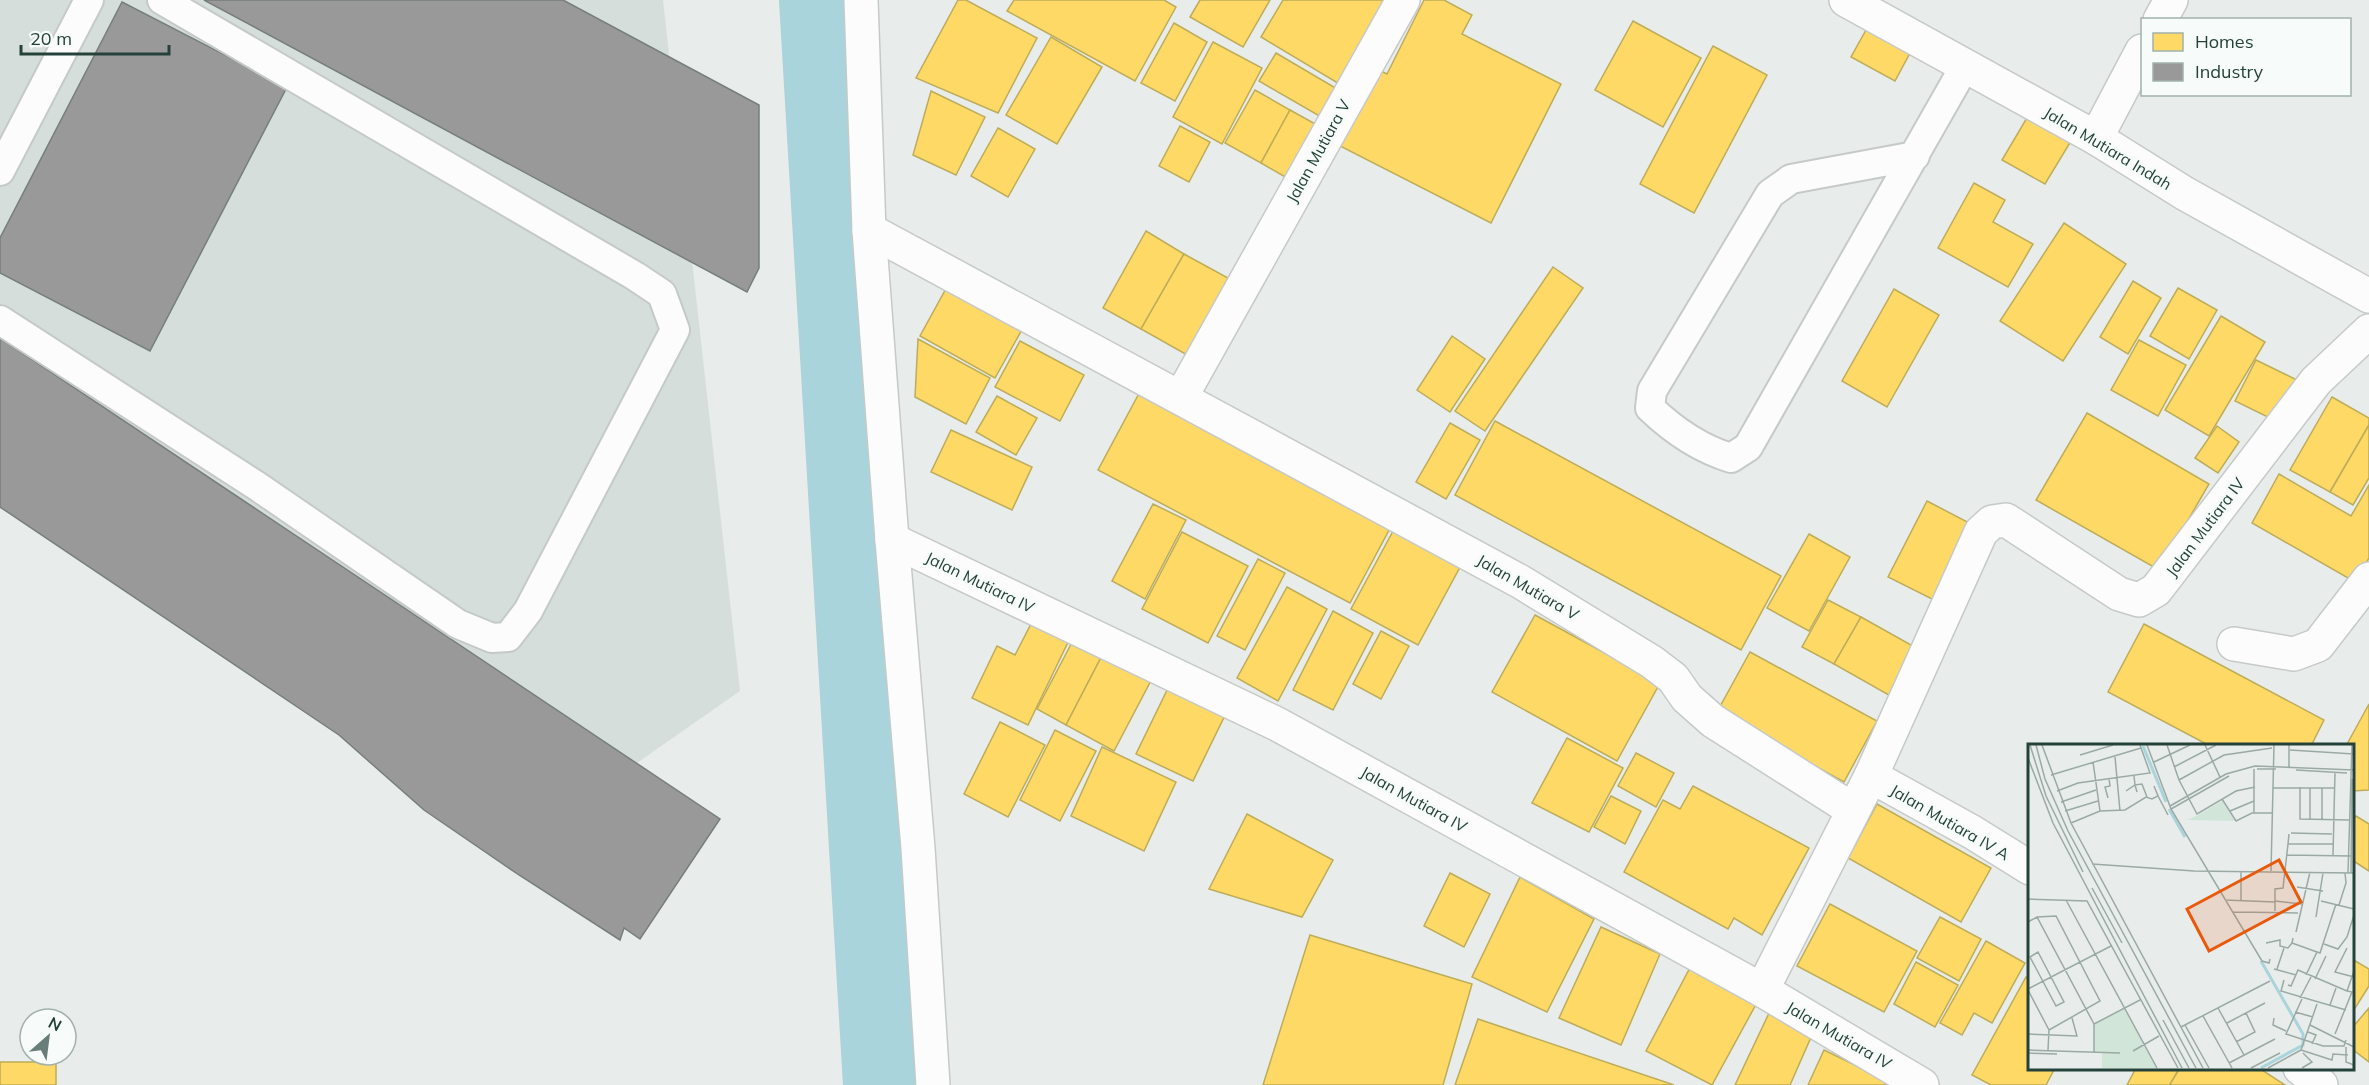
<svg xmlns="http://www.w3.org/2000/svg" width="2369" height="1085" viewBox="0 0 2369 1085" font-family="Mulish,sans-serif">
  <rect width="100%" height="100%" fill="#e8edeb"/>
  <polygon fill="#d6dedb" points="0,0 663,0 740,691 604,786 0,402"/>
  <g fill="#ffd966" stroke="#bdac59" stroke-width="1.5">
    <polygon points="958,0 966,0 1037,38 998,113 916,78"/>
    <polygon points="1014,0 1164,0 1176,7 1135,81 1007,11"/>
    <polygon points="1200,0 1270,0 1243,47 1190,17"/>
    <polygon points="1283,0 1398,0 1346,88 1261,37"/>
    <polygon points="1424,0 1444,0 1472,15 1462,34 1561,84 1491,223 1340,146 1379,70 1387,74"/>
    <polygon points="1633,21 1701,58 1663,127 1595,90"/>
    <polygon points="1174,23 1207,42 1175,101 1141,83"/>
    <polygon points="1866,30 1910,53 1895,81 1851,57"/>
    <polygon points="1051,37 1102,67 1057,144 1006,115"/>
    <polygon points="1213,42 1262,68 1222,144 1173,117"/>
    <polygon points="1713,46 1767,75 1694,213 1640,184"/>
    <polygon points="1276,53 1344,93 1328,121 1259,81"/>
    <polygon points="1255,90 1290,110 1261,163 1225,143"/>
    <polygon points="931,91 985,117 956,175 913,155"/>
    <polygon points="1290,110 1328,131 1299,185 1261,163"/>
    <polygon points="2028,116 2071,141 2045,184 2002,160"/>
    <polygon points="1180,126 1210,142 1189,182 1159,166"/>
    <polygon points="998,128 1035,149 1008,197 971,176"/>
    <polygon points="1974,183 2005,200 1993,222 2033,244 2008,287 1938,248"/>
    <polygon points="2064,223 2126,264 2063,361 2000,321"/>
    <polygon points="1146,231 1184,254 1141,329 1103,308"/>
    <polygon points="1184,254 1239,284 1196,360 1141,329"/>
    <polygon points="1553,267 1583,288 1485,431 1455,411"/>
    <polygon points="2133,281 2161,298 2128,354 2100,337"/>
    <polygon points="948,285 1024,326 995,378 920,336"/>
    <polygon points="2178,288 2217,310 2189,359 2150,336"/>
    <polygon points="1894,289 1939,315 1887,407 1842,381"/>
    <polygon points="2221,316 2265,342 2209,436 2165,410"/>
    <polygon points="1452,336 1485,359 1450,412 1417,390"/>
    <polygon points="918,339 990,378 966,424 915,397"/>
    <polygon points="2139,340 2186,365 2158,416 2111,390"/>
    <polygon points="1020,341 1084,375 1060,421 995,387"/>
    <polygon points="2256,360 2301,382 2280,423 2235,401"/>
    <polygon points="1143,386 1395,519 1350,603 1098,470"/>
    <polygon points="997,396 1037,418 1016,455 976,432"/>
    <polygon points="2332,397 2369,418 2369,425 2330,492 2290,470"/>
    <polygon points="2087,413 2209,484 2159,570 2036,500"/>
    <polygon points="1495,421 1781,576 1741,650 1455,495"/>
    <polygon points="1450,423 1480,440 1446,499 1416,482"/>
    <polygon points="2369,425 2369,478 2353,505 2330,492"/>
    <polygon points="2217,426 2239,442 2218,473 2195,458"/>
    <polygon points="951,430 1032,467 1012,510 931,472"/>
    <polygon points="2279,474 2351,516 2369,485 2369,558 2355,582 2252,523"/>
    <polygon points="1927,501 1977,527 1938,602 1888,577"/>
    <polygon points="1153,504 1186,520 1145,599 1112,581"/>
    <polygon points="1399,520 1466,556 1418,645 1351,609"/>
    <polygon points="1182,532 1248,566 1208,643 1142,609"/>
    <polygon points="1809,534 1850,557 1809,631 1767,608"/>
    <polygon points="1258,559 1285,573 1245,650 1217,636"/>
    <polygon points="1287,587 1327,609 1278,701 1237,678"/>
    <polygon points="1828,600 1861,617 1834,664 1802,647"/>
    <polygon points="1333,611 1373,633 1333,710 1293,690"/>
    <polygon points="1535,615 1660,683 1617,761 1492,692"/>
    <polygon points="1861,617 1920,650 1894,698 1834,664"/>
    <polygon points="1034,618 1071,636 1028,725 972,698 997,646 1015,655"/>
    <polygon points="2144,624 2324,720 2311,746 2210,746 2108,692"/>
    <polygon points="1078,631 1107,646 1066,725 1037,709"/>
    <polygon points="1381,631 1409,646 1381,699 1353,684"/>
    <polygon points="1107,646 1156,671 1114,751 1066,725"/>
    <polygon points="1750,652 1877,721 1844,782 1717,712"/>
    <polygon points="1172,680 1229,707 1193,781 1136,754"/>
    <polygon points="2369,704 2369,790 2352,791 2352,746 2346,746"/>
    <polygon points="1000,722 1045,745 1008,817 964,794"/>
    <polygon points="1055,730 1096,751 1060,821 1020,800"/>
    <polygon points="1567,738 1623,768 1589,832 1532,803"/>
    <polygon points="1102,747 1176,782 1144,851 1071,816"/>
    <polygon points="1636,753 1674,773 1656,807 1618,786"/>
    <polygon points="1693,786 1809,848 1762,935 1734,918 1728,929 1624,872 1663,800 1680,809"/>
    <polygon points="1611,796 1641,811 1625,844 1594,827"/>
    <polygon points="1877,804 1991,868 1961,922 1848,858"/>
    <polygon points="1247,814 1333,860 1302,917 1209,889"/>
    <polygon points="2356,816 2369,824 2369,871 2352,860 2352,822"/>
    <polygon points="1450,873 1490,894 1464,947 1424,926"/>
    <polygon points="1520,877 1594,919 1547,1012 1472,977"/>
    <polygon points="1830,904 1917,951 1884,1012 1797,966"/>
    <polygon points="1940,917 1981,939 1959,981 1917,958"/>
    <polygon points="1601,927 1660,954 1621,1045 1559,1018"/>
    <polygon points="1310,935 1472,984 1443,1085 1263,1085"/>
    <polygon points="1986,941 2025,963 1992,1023 1974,1013 1962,1035 1940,1023"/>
    <polygon points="2352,959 2369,969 2369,986 2352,1013"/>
    <polygon points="1693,962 1760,997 1712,1085 1646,1051"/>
    <polygon points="1916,962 1958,985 1935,1027 1894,1004"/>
    <polygon points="2026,977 2030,979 2030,1068 2055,1068 2046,1085 1991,1085 1972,1075"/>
    <polygon points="2369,1008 2369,1062 2352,1049 2352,1028"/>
    <polygon points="1770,1011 1812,1035 1790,1085 1735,1085"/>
    <polygon points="1478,1019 1674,1085 1455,1085"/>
    <polygon points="1824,1050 1896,1085 1808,1085"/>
    <rect x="0" y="1062" width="56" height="23"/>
    <polygon points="2136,1068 2175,1068 2178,1070 2170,1085 2127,1085"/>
    <polygon points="2180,1068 2259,1068 2285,1085 2173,1085 2170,1084"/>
  </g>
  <g fill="#999" stroke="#767f7c" stroke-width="1.5">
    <polygon points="204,0 563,0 759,105 759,268 747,292"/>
    <polygon points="122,2 287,87 150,351 0,273 0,238"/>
    <polygon points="0,338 720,819 640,939 624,928 620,940 519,875 424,810 339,735 0,507"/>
  </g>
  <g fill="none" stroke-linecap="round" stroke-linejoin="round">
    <polyline stroke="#a9d4db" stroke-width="88" points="823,0 887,1085"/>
    <g stroke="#c5cac8" stroke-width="32">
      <g id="lane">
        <path d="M1915,156L1791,179L1770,194L1652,391L1650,408C1673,430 1701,449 1731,458L1748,447L1965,66"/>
        <polyline points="0,171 89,0"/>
        <polyline points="0,320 257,486 458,624 492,638 508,637 528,611 675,330 662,294 635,276 162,0"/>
      </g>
    </g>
    <g stroke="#c5cac8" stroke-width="36">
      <g id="street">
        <polyline points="861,0 869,230 892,540 918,848 933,1085"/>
        <polyline points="1846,0 2096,138 2184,193 2369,296"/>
        <polyline points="2160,20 2171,0"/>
        <polyline points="2096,138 2142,51"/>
        <polyline points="869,230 1521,582 1652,662 1673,678 1687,698 1713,721 1853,810"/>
        <polyline points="1181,397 1403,0"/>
        <polyline points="892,540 1277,724 1762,990 1922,1085"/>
        <polyline points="2234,644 2294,654 2318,645 2369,579"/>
        <polyline points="1871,776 1972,832 2030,868"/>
        <polyline points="1762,990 1871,776 1981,532 1992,522 2006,520 2119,594 2139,600 2156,590 2316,381 2369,331"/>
        <polyline points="2300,1068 2321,1085"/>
      </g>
    </g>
    <use href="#lane" stroke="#fcfcfc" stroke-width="28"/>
    <use href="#street" stroke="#fcfcfc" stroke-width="33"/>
  </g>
  <g text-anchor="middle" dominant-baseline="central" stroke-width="6" stroke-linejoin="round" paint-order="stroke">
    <g font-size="16" fill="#24423a" stroke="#f7fbf9">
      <text transform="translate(2108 148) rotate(31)">Jalan Mutiara Indah</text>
      <text transform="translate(1318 151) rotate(-61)">Jalan Mutiara V</text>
      <text transform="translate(2205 527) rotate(-53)">Jalan Mutiara IV</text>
      <text transform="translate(980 582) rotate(26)">Jalan Mutiara IV</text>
      <text transform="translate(1528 587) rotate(30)">Jalan Mutiara V</text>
      <text transform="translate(1414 799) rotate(29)">Jalan Mutiara IV</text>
      <text transform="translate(1950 822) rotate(30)">Jalan Mutiara IV A</text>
      <text transform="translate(1839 1035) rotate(30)">Jalan Mutiara IV</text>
    </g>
  </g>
  <g transform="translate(2028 744)">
    <rect width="326" height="326" fill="#e8edeb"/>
    <path d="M194,57L207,77L159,76L170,71ZM96,265L129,324H74V309L66,308V280Z" fill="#d1e6d8"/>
    <path fill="none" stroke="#a9d4db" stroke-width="3" d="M115,2L138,58M141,65L157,93M233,217L275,290V301L233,324"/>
    <path fill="none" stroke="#9aa9a4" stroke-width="1.5" d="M2,1L18,52L55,128M8,1L17,35L40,87L168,324M14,1L43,79L175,324M119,1L143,65L234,217L241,219L242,215M139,1L151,36L169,70L208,47L227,43M177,1L192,33M261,1V23M262,6L326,10M52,11L85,1M87,13L92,67M0,14L25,79L154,324M65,18L72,67M126,18L162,1M146,23L188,1M229,25H248M268,26L319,29M23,31L113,4M106,32L107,41L114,40L119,53M151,36L196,11L244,4M272,43V75L321,76M245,44H306M29,47L50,39L122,29L112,1M98,47L107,41L109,48M130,52L140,71M80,54L77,43L82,42L81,35M194,55L208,77L224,69H244M33,58L68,46M142,62L198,30L227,22L326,26M143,65L201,32M37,67L70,57M202,67L226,57M226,69V25M282,75V44M294,76V44M43,79L72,67L97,66L118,53L124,55L130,52L126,42M263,89L304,90M261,90L260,100H305M259,111L323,112M305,111L307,28M64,120L166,127L326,129M243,127L246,1M320,129L324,1M323,129L324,35M269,143L295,147M64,144L94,199M0,155L59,157L150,324M38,156L129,324M197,156L247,158M213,156V127M247,157L274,160M293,157L326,165M311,161L318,139L317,129M247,167V145L255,144L260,100M205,168L270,169M9,173L28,172L72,257L21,286L20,306M288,173L295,129M0,178L9,173L66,280M268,188L282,128M265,194L264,199L289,208M238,199L252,196V202L260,204L264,199M296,200L310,205L319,193L326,171M319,204L307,228L326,233M10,208L36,258L28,262L2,213ZM246,225L268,231M249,225L256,204M278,231L289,208L292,209L308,160M287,235L298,212M256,236L253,247L318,266M260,241L263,242L270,226L319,247M0,245L83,202M0,246L21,286M319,247L326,227M272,254L283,233M274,255L258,290L295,302H316L318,296M302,261L308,244M190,264L216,311M267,268L285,273M175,272L204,324M246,274L245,281L258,287M135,276L161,324M199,279L237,259M157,281L181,324M282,281L326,303M153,283L242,237M280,288L288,291L284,300M0,290L49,292L44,274M307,290L324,248L319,247M208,298L227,288L218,269M318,303V318L326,321M0,306L92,309M273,306L304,316L305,310L320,311M273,306L289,260M105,307L131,292M66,308V280L112,256M0,309L29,310M201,319L247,295M223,324L252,309M240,324L273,306M274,324L284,318L275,309"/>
    <path fill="#e8590c" fill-opacity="0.15" stroke="#e8590c" stroke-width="3" d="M251,116L273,158L181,207L159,165Z"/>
    <rect width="326" height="326" fill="none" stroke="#24423a" stroke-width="3"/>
  </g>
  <rect x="2141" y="18" width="210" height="78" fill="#f7fbf9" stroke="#a3b1ad" stroke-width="1.5"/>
  <rect x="2153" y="33" width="30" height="18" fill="#ffd966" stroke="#a3b1ad" stroke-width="1.5"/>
  <text x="2195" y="48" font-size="18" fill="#24423a">Homes</text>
  <rect x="2153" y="63" width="30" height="18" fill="#999999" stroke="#a3b1ad" stroke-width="1.5"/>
  <text x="2195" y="78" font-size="18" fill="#24423a">Industry</text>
  <g transform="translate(48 1037) rotate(28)"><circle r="28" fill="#f7fbf9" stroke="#a3b1ad" stroke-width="1.5"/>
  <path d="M0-4.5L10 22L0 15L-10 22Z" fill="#697e78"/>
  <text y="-9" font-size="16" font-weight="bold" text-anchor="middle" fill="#24423a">N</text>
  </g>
  <path d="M21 45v9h148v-9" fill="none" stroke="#24423a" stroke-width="3"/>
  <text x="30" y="45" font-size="18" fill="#24423a" stroke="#f7fbf9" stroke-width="4.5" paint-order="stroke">20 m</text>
</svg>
